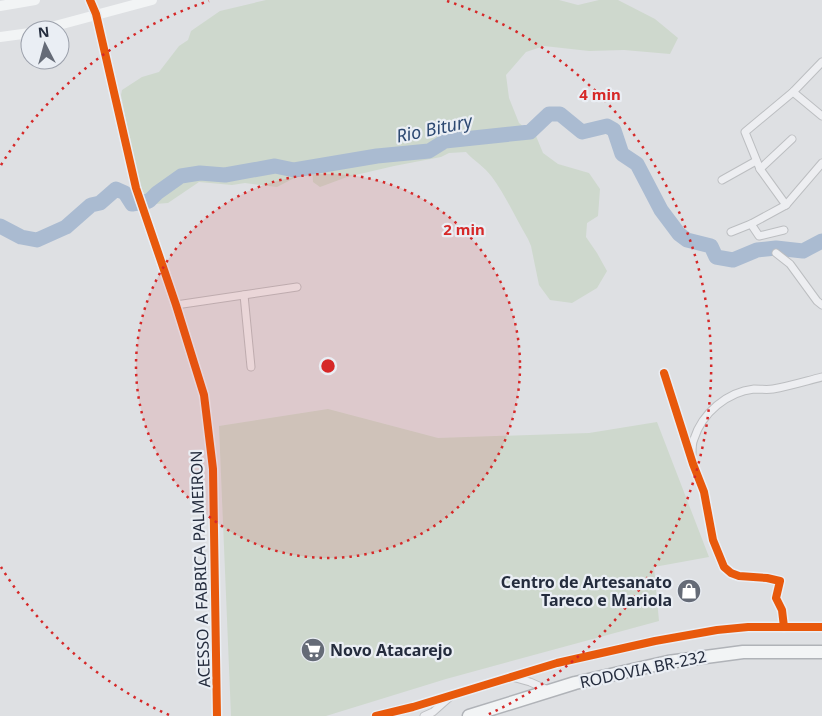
<svg xmlns="http://www.w3.org/2000/svg" width="822" height="716" viewBox="0 0 822 716" font-family="'Noto Sans',sans-serif">
  <rect width="100%" height="100%" fill="#dee0e3"/>
  <g fill="#ced8cd">
    <path d="M266,0H559L578,5L599,0H618L655,19L678,38L670,54L624,50L589,51L544,46L526,52L506,75L509,98L519,123L536,136L543,153L558,164L589,173L600,189L598,216L587,223L586,237L597,253L607,271L597,288L572,303L550,300L539,285L531,246L528,239C516,219 506,196 492,177C484,166 474,161 466,152L449,153L441,157L394,166L347,177L320,187L313,182L312,166L304,161L300,175L277,187L245,183L232,185L199,182L168,203L155,204L150,203L140,187L134,173L133,156L121,95L122,90L142,77L159,72L179,46L188,40L191,31L220,11Z"/>
    <polygon points="328,409 438,438 589,433 657,422 709,557 654,567 659,621 446,679 326,716 231,716 219,426"/>
  </g>
  <g fill="none" stroke-linecap="round" stroke-linejoin="round">
    <polyline stroke="#aabbd1" stroke-width="15" points="0,226 21,237 37,240 66,227 91,205 100,203 116,189 125,193 132,204 149,201 157,193 181,176 200,173 225,175 275,166 294,170 377,156 429,151 445,141 530,132 549,114 560,114 582,132 607,126 614,130 622,154 637,164 661,210 679,234 687,240 711,246 716,257 733,260 757,250 776,248 803,251 822,241"/>
    <g stroke="#bcbec1" stroke-width="9">
      <g id="street">
        <polyline points="90,0 96,14 136,188 176,305 204,395 213,469 217,716"/>
        <polyline points="793,92 822,116"/>
        <polyline points="760,169 792,139"/>
        <polyline points="722,180 756,161"/>
        <polyline points="786,205 760,169 745,132 793,92 822,62"/>
        <polyline points="751,224 759,236 784,230"/>
        <polyline points="731,232 751,224 786,205 822,163"/>
        <polyline points="776,253 790,264 817,301 822,305"/>
        <polyline points="244,295 251,367"/>
        <polyline points="176,305 297,287"/>
        <polyline points="664,373 693,464 704,492 713,540 724,567 731,573 739,576 767,578 780,581 776,598 782,610 784,627"/>
        <path d="M692,454C692,449 692,443 694,439C702,413 727,392 754,389C760,389 767,390 773,389C790,386 806,381 822,377"/>
        <polyline points="512,677 530,682 548,690"/>
        <polyline points="376,716 413,707 557,663 655,641 717,630 748,627 822,627"/>
        <polyline points="424,716 433,712 451,696"/>
      </g>
    </g>
    <g stroke="#b0b3b8" stroke-width="15">
      <polyline id="highway" points="469,716 575,683 668,662 743,652 822,652"/>
    </g>
    <use href="#street" stroke="#edeef1" stroke-width="7"/>
    <g stroke="#f2f4f5" stroke-width="10">
      <polyline points="0,6 35,0"/>
      <polyline points="40,30 152,0"/>
      <polyline points="0,37 30,33"/>
    </g>
    <use href="#highway" stroke="#f2f4f5" stroke-width="12"/>
    <g stroke="#eaeef4" stroke-width="11">
      <g id="cycleway">
        <polyline points="90,0 96,14 136,188 176,305 204,395 213,469 217,716"/>
        <polyline points="664,373 693,464 704,492 713,540 724,567 731,573 739,576 767,578 780,581 776,598 782,610 784,627"/>
        <polyline points="376,716 413,707 557,663 655,641 717,630 748,627 822,627"/>
      </g>
    </g>
    <use href="#cycleway" stroke="#e8590c" stroke-width="8"/>
  </g>
  <circle cx="328" cy="366" r="192" fill="#d62828" fill-opacity=".12"/>
  <g fill="none" stroke="#d62828" stroke-width="2.5" stroke-dasharray="2.5 5">
    <circle cx="328" cy="366" r="192"/>
    <path d="M169 715A384 384 0 0 1 1 567M1 165A384 384 0 0 1 209 1M447 1A384 384 0 0 1 487 715"/>
  </g>
  <defs>
    <g id="shop-disc" transform="scale(1.25)"><circle r="9.5" fill="#656b77" stroke="#eaeef4"/><path d="M-5-2.5h2.3a2.7 3.5 0 0 1 5.4 0H5L5.5 6h-11ZM-1.5-2.5h3a1.5 2.3 0 0 0-3 0Z" fill="#fff"/></g>
    <g id="supermarket-disc" transform="scale(1.25)"><circle r="9.5" fill="#656b77" stroke="#eaeef4"/><path d="M-6-5.5h2.5l.6 2H6L4.5 2H-2.5L-4.4-4H-6ZM-1.5 3.2a1.3 1.3 0 1 0 .1 0ZM3 3.2a1.3 1.3 0 1 0 .1 0Z" fill="#fff"/></g>
  </defs>
  <g fill-rule="evenodd">
    <use href="#shop-disc" x="689" y="591"/>
    <use href="#supermarket-disc" x="313" y="650"/>
  </g>
  <g text-anchor="middle" dominant-baseline="central" stroke-width="4.5" stroke-linejoin="round" paint-order="stroke">
    <g font-size="16" fill="#242c3d" stroke="#eaeef4">
      <text transform="translate(200 569) rotate(-92)">ACESSO A FABRICA PALMEIRON</text>
      <text transform="translate(643 669) rotate(-12)">RODOVIA BR-232</text>
    </g>
    <g font-size="16" font-weight="bold" fill="#242c3d" stroke="#eaeef4" text-anchor="end">
      <text x="672" y="582">Centro de Artesanato<tspan x="672" dy="18">Tareco e Mariola</tspan></text>
      <text x="330" y="650" text-anchor="start">Novo Atacarejo</text>
    </g>
    <g font-size="18" font-style="italic" fill="#2d4972" stroke="#eaeef4">
      <text transform="translate(434 128) rotate(-12)">Rio Bitury</text>
    </g>
  </g>
  <circle cx="328" cy="366" r="8" fill="#d62828" stroke="#eaeef4" stroke-width="2.5"/>
  <g font-size="15" text-anchor="middle" font-weight="bold" fill="#d62828" stroke="#eaeef4" stroke-width="4.5" stroke-linejoin="round" paint-order="stroke">
    <text x="600" y="100">4 min</text>
    <text x="464" y="235">2 min</text>
  </g>
  <g transform="translate(45 45) rotate(354)"><circle r="24" fill="#eaeef4" stroke="#9ba0ab"/>
  <path d="M0-4L9 19L0 12L-9 19Z" fill="#656b77"/>
  <text y="-8" font-size="14" font-weight="bold" text-anchor="middle" fill="#242c3d">N</text>
  </g>
</svg>
